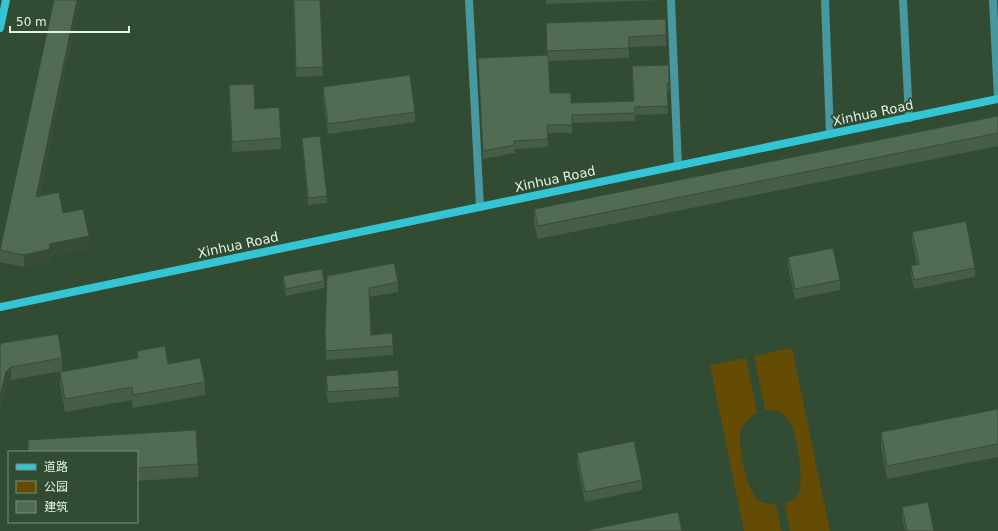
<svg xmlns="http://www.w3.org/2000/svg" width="998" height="531" viewBox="0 0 998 531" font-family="'DejaVu Sans','Noto Sans SC',sans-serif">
  <rect width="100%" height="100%" fill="#324c34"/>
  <g fill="#654c05">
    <path d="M792,348L830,531H790L785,504C788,502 793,500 796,498C806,487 798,440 792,427C791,423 787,417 783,414C778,410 771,411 765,410L754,356Z"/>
    <path d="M746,358L757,412C752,416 744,422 742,427C736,442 746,490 758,500C763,504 770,504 776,504L781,531H744L710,365Z"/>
  </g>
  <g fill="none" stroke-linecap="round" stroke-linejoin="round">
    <g stroke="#4897a1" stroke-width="8">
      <polyline points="469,0 480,207"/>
      <polyline points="671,0 678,166"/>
      <polyline points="825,0 830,134"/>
      <polyline points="903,0 909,118"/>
      <polyline points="993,0 998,98"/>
    </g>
    <g stroke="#34c5d5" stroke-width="8">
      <polyline points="0,28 6,0"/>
      <polyline points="0,307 998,99"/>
    </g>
  </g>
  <g fill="#465d47">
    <polygon points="80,0 39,196 63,213 89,248 50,256 50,262 24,267 0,262 0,250"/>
    <polygon points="293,0 320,0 323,76 296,77"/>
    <polygon points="546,0 662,0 546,4"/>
    <polygon points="546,23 666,35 666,46 629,47 629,58 549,61 550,93 571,103 633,101 632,74 669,83 669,91 667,91 668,114 635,115 635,121 572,123 572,133 548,133 548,147 515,149 515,153 483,159 478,58 547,55"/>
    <polygon points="229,85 255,109 281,138 281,149 232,152 229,96"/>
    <polygon points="323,87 415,112 415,122 328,134 323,97"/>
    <polygon points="998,116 998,146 538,239 534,223 534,209"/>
    <polygon points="302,138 327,196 327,203 308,205 302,145"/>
    <polygon points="912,232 975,268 975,277 914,289 911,275 911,266 917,265 912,241"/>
    <polygon points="788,257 840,280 840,290 795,299 788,267"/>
    <polygon points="283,276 324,281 324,288 286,296 283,283"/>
    <polygon points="327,276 398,282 398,292 369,297 371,335 393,346 393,355 326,360 325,335"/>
    <polygon points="0,346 62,358 62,371 11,380 6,385 0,409"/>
    <polygon points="137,351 168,364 205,382 205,395 133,408 132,400 65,412 60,385 60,372 137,358"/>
    <polygon points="326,376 399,387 399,397 328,403 326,386"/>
    <polygon points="998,409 998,457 887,479 881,446 881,432"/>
    <polygon points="196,430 198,464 198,477 137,481 137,452 28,452 28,440"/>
    <polygon points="577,453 642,480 642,490 585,502 577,463"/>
    <polygon points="902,507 934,531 905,531 902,518"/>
  </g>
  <g fill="#394c3a">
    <polygon points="77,0 80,0 36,209 36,197"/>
    <polygon points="89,236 89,248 50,256 50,262 24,267 24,255 49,244"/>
    <polygon points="11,367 11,380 6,385 0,409 0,396 6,372"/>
  </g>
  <g fill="#516c53" stroke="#394c3a">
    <polygon points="54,0 77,0 36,197 59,192 63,213 83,209 89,236 49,244 50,249 24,255 0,250"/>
    <polygon points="294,0 320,0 323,67 296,68"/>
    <polygon points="666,19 666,35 629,37 629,48 547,51 546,23"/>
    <polygon points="548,55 550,93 571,93 571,103 634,101 632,66 669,65 669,83 667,83 668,106 635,107 635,113 572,115 572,125 547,125 548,139 514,141 515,145 483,151 478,58"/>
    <polygon points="410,75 415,112 328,124 323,87"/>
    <polygon points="254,84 255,109 279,107 281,138 232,142 229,85"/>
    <polygon points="998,116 998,133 538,226 534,209"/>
    <polygon points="320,136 327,196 308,198 302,138"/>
    <polygon points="966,221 975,268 914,280 911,266 919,264 912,232"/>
    <polygon points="833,248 840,280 795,289 788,257"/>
    <polygon points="394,263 398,282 369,288 371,335 392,333 393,346 326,351 325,335 327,276"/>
    <polygon points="322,269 324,281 286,289 283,276"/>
    <polygon points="58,334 62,358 11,367 6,372 0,396 0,346 2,343"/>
    <polygon points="165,346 168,364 200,358 205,382 133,395 132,387 65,399 60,372 138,358 137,351"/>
    <polygon points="398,370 399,387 328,392 326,376"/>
    <polygon points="998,409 998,444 887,466 881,432"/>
    <polygon points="196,430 198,464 137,468 137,452 28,452 28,440"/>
    <polygon points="634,441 642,480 585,492 577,453"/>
    <polygon points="928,502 934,531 907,531 902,507"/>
    <polygon points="678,512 682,531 588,531 588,530"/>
  </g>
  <g text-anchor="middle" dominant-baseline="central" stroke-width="4" stroke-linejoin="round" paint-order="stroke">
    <g font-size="13" fill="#e3f2e3" stroke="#324c34">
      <text transform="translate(873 113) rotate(-12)">Xinhua Road</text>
      <text transform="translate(555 179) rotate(-12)">Xinhua Road</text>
      <text transform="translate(238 245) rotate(-12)">Xinhua Road</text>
    </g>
  </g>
  <rect x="8" y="451" width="130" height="72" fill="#324c34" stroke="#798e7a"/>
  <rect x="16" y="464" width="20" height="6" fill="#34c5d5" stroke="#798e7a"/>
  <text x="44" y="471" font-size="12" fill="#e3f2e3">道路</text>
  <rect x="16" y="481" width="20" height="12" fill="#654c05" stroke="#798e7a"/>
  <text x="44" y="491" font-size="12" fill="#e3f2e3">公园</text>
  <rect x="16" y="501" width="20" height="12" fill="#516c53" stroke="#798e7a"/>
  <text x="44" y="511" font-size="12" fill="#e3f2e3">建筑</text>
  <path d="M10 26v6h119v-6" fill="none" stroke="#e3f2e3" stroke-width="2"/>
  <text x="16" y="26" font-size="12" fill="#e3f2e3" stroke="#324c34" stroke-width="3" paint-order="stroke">50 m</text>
</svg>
